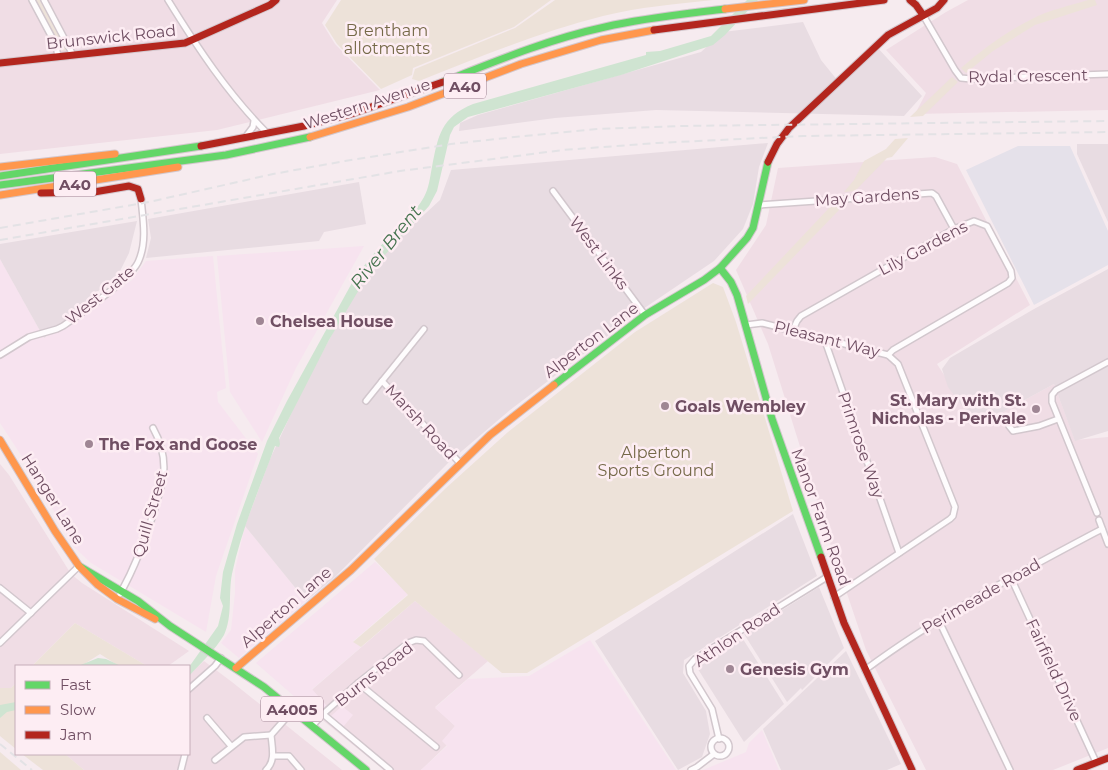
<svg xmlns="http://www.w3.org/2000/svg" width="1108" height="770" viewBox="0 0 1108 770" font-family="Montserrat,sans-serif">
  <rect width="100%" height="100%" fill="#f6ebef"/>
  <g fill="#f0dde5">
    <polygon points="0,0 337,0 322,23 335,44 380,90 217,130 0,154"/>
    <polygon points="968,0 1108,0 1108,110 915,114 926,93 886,50 946,12"/>
    <polygon points="935,157 957,164 1030,305 937,364 977,426 1054,384 1075,440 1108,437 1108,748 1053,770 926,770 866,650 832,549 768,344 736,270 766,225 778,168"/>
    <polygon points="0,464 9,475 71,574 82,583 189,651 168,666 147,666 75,623 32,666 16,666 16,683 11,688 0,688"/>
    <polygon points="415,601 488,661 435,707 455,726 443,741 447,745 421,770 384,770 299,701"/>
    <polygon points="204,661 232,682 342,770 84,770 65,754 189,754 189,675"/>
  </g>
  <g fill="#f7e3ef">
    <polygon points="364,246 296,368 262,442 230,392 217,256"/>
    <polygon points="213,256 226,388 217,392 218,402 258,454 216,576 206,632 91,563 74,547 32,472 0,423 0,259 44,338 132,280 146,261"/>
    <polygon points="245,526 306,601 239,658 221,643 231,630 235,593 235,570"/>
    <polygon points="375,562 408,594 353,641 361,647 312,689 327,706 317,716 256,663"/>
    <polygon points="590,640 676,770 421,770 447,746 442,741 455,726 435,708 468,679 529,676"/>
    <polygon points="342,706 353,715 343,727 330,717"/>
    <polygon points="762,730 779,770 703,770 746,752 749,743"/>
  </g>
  <g fill="#e8dce2">
    <polygon points="803,22 821,60 838,81 876,46 922,96 904,116 656,110 555,118 459,131 460,123 478,115 701,52 723,32"/>
    <polygon points="768,143 759,167 753,204 743,229 714,261 640,311 510,410 449,462 335,577 306,601 245,526 270,459 305,384 353,296 388,248 440,200 451,170"/>
    <polygon points="1077,144 1108,144 1108,222 1077,154"/>
    <polygon points="359,182 366,224 324,232 319,241 146,258 151,238 148,219"/>
    <polygon points="137,221 129,253 119,273 44,338 0,259 0,244"/>
    <polygon points="1108,269 1108,431 1075,441 1054,384 977,426 948,387 942,369 950,358 1034,309"/>
    <polygon points="793,514 817,576 684,660 683,673 706,711 710,734 702,757 678,770 595,641"/>
    <polygon points="819,587 844,648 802,690 801,688 787,702 744,634"/>
    <polygon points="741,636 784,704 744,742 696,666 697,663"/>
    <polygon points="846,651 901,764 887,770 781,770 763,729"/>
  </g>
  <polygon fill="#e5e1ea" points="1018,146 1070,146 1108,231 1108,265 1034,305 966,170"/>
  <g fill="#ede2d9">
    <polygon points="34,0 41,0 68,50 61,51"/>
    <polygon points="341,0 551,0 514,27 413,68 412,75 381,89 337,44 325,25"/>
    <path d="M555,0H713C676,4 639,7 603,16C540,32 479,57 419,81L412,79L415,69L515,28Z"/>
    <path d="M1088,0H1095L1097,5L1035,25L993,51L966,73L961,68C983,49 1006,32 1032,19C1049,10 1069,6 1088,0Z"/>
    <polygon points="952,77 958,82 923,116 910,117"/>
    <polygon points="908,138 892,157 887,158 855,191 844,192 854,180 864,161 886,149 895,139"/>
    <polygon points="843,206 748,304 746,296 830,207"/>
    <polygon points="713,283 723,287 736,322 793,511 527,673 502,673 415,601 361,647 353,642 408,595 374,559 446,488 508,432 635,332"/>
    <polygon points="75,623 147,666 119,666 100,654 81,666 32,666"/>
    <polygon points="16,683 16,749 0,736 0,688 11,688"/>
    <polygon points="0,752 21,770 0,770"/>
    <polygon points="22,754 65,754 84,770 43,770"/>
  </g>
  <g fill="#cfe4d1">
    <path d="M747,0H758L725,35L713,45L621,75L468,117L454,127L450,135L437,191L429,206L375,266L363,283L329,340L279,438L280,444L279,447L275,446C260,488 241,530 232,574C228,594 233,616 224,635C215,650 201,663 189,676V667L218,626L223,606L220,598L223,572L237,524L267,441L287,401L353,281C364,265 376,250 389,237C401,224 416,212 424,197C429,188 430,177 432,167C438,136 441,117 473,104L646,55V52L660,51L711,36Z"/>
    <polygon points="98,658 106,659 121,666 78,666"/>
    <polygon points="16,702 16,710 7,712 0,718 0,705"/>
  </g>
  <g fill="none" stroke-linecap="round" stroke-linejoin="round">
    <g stroke="#d2c7cd" stroke-width="8">
      <g id="street">
        <polyline points="32,0 56,45 58,57"/>
        <polyline points="44,0 73,55"/>
        <path d="M168,0C197,47 228,94 267,133"/>
        <polyline points="923,15 955,70 961,78 971,79 1108,74"/>
        <polyline points="247,135 253,127 254,121"/>
        <polyline points="553,191 645,315"/>
        <polyline points="760,205 932,193 936,196 954,229"/>
        <polyline points="746,325 762,323 888,355 898,364 955,507 953,516 950,519 834,597"/>
        <polyline points="793,330 797,321 801,316 954,229 974,221 987,226 1011,271 1012,278 1008,283 893,350 888,355"/>
        <polyline points="824,338 899,553"/>
        <path d="M0,355L29,337L57,329L63,326C80,314 133,278 139,260C147,241 143,219 141,199"/>
        <polyline points="382,381 460,463"/>
        <polyline points="366,401 424,329"/>
        <polyline points="1009,426 1013,431 1039,426 1058,419"/>
        <polyline points="1097,513 1052,402 1052,395 1056,390 1108,362"/>
        <polyline points="1099,520 1108,544"/>
        <polyline points="1011,578 1096,762"/>
        <polyline points="0,588 31,613"/>
        <path d="M120,594C140,558 153,519 163,479C166,460 162,444 153,428"/>
        <polyline points="939,621 1010,770"/>
        <polyline points="0,643 79,566"/>
        <path d="M865,670C939,615 1021,572 1102,529"/>
        <polyline points="358,683 436,747"/>
        <polyline points="189,689 215,666 221,658"/>
        <polyline points="323,714 390,770"/>
        <polyline points="207,718 231,746"/>
        <polyline points="312,726 323,714 358,683 408,643 416,640 424,641 459,675"/>
        <circle cx="720" cy="747" r="9"/>
        <polyline points="719,739 712,709 690,673 689,666 695,659 827,577"/>
        <polyline points="273,756 289,756 301,770"/>
        <polyline points="215,760 244,737 271,735"/>
        <polyline points="181,770 185,754"/>
        <path d="M266,770C276,761 272,747 271,735L293,710"/>
        <polyline points="691,770 697,767 714,754"/>
      </g>
    </g>
    <g stroke="#d3c7cd" stroke-width="9">
      <g id="fast">
        <path d="M443,82C496,61 549,39 605,27C644,18 685,14 725,9"/>
        <polyline points="0,176 201,146"/>
        <polyline points="0,185 226,155 310,137"/>
        <polyline points="720,268 731,282 737,295 772,419 821,557"/>
        <polyline points="554,385 645,315 704,280 720,268 747,238 753,228 768,162"/>
        <polyline points="79,566 138,601 170,626 264,687 366,770"/>
      </g>
    </g>
    <g stroke="#d3c7cd" stroke-width="9">
      <g id="slow">
        <polyline points="725,9 804,0"/>
        <polyline points="310,137 408,107 521,64 601,40 654,30"/>
        <polyline points="0,167 115,154"/>
        <polyline points="0,195 178,167"/>
        <polyline points="0,440 55,531 79,566 98,585 117,599 155,619"/>
        <polyline points="236,668 351,570 490,435 554,385"/>
      </g>
    </g>
    <g stroke="#d3c7cd" stroke-width="9">
      <g id="jam">
        <polyline points="910,0 916,5 923,15"/>
        <polyline points="654,30 884,0"/>
        <polyline points="0,63 185,43 270,5 276,0"/>
        <polyline points="201,146 304,126 351,114 443,82"/>
        <polyline points="768,162 777,144 789,128 888,35 937,8 944,0"/>
        <polyline points="41,193 94,192 129,186 138,189 141,199"/>
        <polyline points="821,557 844,623 912,770"/>
        <polyline points="1077,770 1108,758"/>
      </g>
    </g>
    <use href="#street" stroke="#fefcfd" stroke-width="5"/>
    <use href="#fast" stroke="#63d668" stroke-width="7"/>
    <use href="#slow" stroke="#ff974d" stroke-width="7"/>
    <use href="#jam" stroke="#b3261e" stroke-width="7"/>
    <g stroke="#e3e2e5" stroke-width="2" stroke-dasharray="8 5" stroke-linecap="butt">
      <polyline points="0,228 149,202 273,174 345,161 451,144 524,136 597,129 681,126 1108,121"/>
      <polyline points="0,240 400,171 563,150 657,143 803,136 1108,132"/>
      <polyline points="0,744 32,770"/>
    </g>
  </g>
  <g fill="#9f8694" stroke="#fdedf3" stroke-width="2">
    <circle cx="260" cy="321" r="5"/>
    <circle cx="665" cy="406" r="5"/>
    <circle cx="1036" cy="409" r="5"/>
    <circle cx="89" cy="444" r="5"/>
    <circle cx="730" cy="669" r="5"/>
  </g>
  <g text-anchor="middle" dominant-baseline="central" stroke-width="5" stroke-linejoin="round" paint-order="stroke">
    <g fill="#fdedf3" stroke="#9a7e8e" stroke-width="1">
      <rect x="444" y="73.5" width="42" height="25" rx="4"/>
      <rect x="54" y="171.5" width="42" height="25" rx="4"/>
      <rect x="261" y="696.5" width="62" height="25" rx="4"/>
    </g>
    <g font-size="15" font-weight="bold" fill="#704f63">
      <text x="465" y="86">A40</text>
      <text x="75" y="184">A40</text>
      <text x="292" y="709">A4005</text>
    </g>
    <g font-size="16" fill="#756948" stroke="#fdedf3">
      <text x="387" y="30">Brentham<tspan x="387" dy="18">allotments</tspan></text>
      <text x="656" y="452">Alperton<tspan x="656" dy="18">Sports Ground</tspan></text>
    </g>
    <g font-size="16" fill="#704f63" stroke="#fdedf3">
      <text transform="translate(111 37) rotate(-6)">Brunswick Road</text>
      <text transform="translate(1028 76) rotate(-1)">Rydal Crescent</text>
      <text transform="translate(367 104) rotate(-18)">Western Avenue</text>
      <text transform="translate(867 197) rotate(-4)">May Gardens</text>
      <text transform="translate(923 248) rotate(-28)">Lily Gardens</text>
      <text transform="translate(599 253) rotate(53)">West Links</text>
      <text transform="translate(100 295) rotate(-39)">West Gate</text>
      <text transform="translate(827 339) rotate(14)">Pleasant Way</text>
      <text transform="translate(591 340) rotate(-37)">Alperton Lane</text>
      <text transform="translate(421 422) rotate(47)">Marsh Road</text>
      <text transform="translate(861 445) rotate(71)">Primrose Way</text>
      <text transform="translate(53 499) rotate(58)">Hanger Lane</text>
      <text transform="translate(150 514) rotate(-74)">Quill Street</text>
      <text transform="translate(821 517) rotate(70)">Manor Farm Road</text>
      <text transform="translate(981 596) rotate(-30)">Perimeade Road</text>
      <text transform="translate(286 607) rotate(-41)">Alperton Lane</text>
      <text transform="translate(737 635) rotate(-34)">Athlon Road</text>
      <text transform="translate(1054 670) rotate(65)">Fairfield Drive</text>
      <text transform="translate(374 674) rotate(-38)">Burns Road</text>
    </g>
    <g font-size="16" font-weight="bold" fill="#704f63" stroke="#fdedf3" text-anchor="start">
      <text x="270" y="321">Chelsea House</text>
      <text x="1026" y="400" text-anchor="end">St. Mary with St.<tspan x="1026" dy="18">Nicholas - Perivale</tspan></text>
      <text x="675" y="406">Goals Wembley</text>
      <text x="99" y="444">The Fox and Goose</text>
      <text x="740" y="669">Genesis Gym</text>
    </g>
    <g font-size="18" font-style="italic" fill="#45734e" stroke="#fdedf3">
      <text transform="translate(386 247) rotate(-51)">River Brent</text>
    </g>
  </g>
  <rect x="15" y="665" width="175" height="90" fill="#fdedf3" stroke="#c5aeb9"/>
  <rect x="25" y="681" width="25" height="8" fill="#63d668" stroke="#c5aeb9"/>
  <text x="60" y="690" font-size="15" fill="#704f63">Fast</text>
  <rect x="25" y="706" width="25" height="8" fill="#ff974d" stroke="#c5aeb9"/>
  <text x="60" y="715" font-size="15" fill="#704f63">Slow</text>
  <rect x="25" y="731" width="25" height="8" fill="#b3261e" stroke="#c5aeb9"/>
  <text x="60" y="740" font-size="15" fill="#704f63">Jam</text>
</svg>
